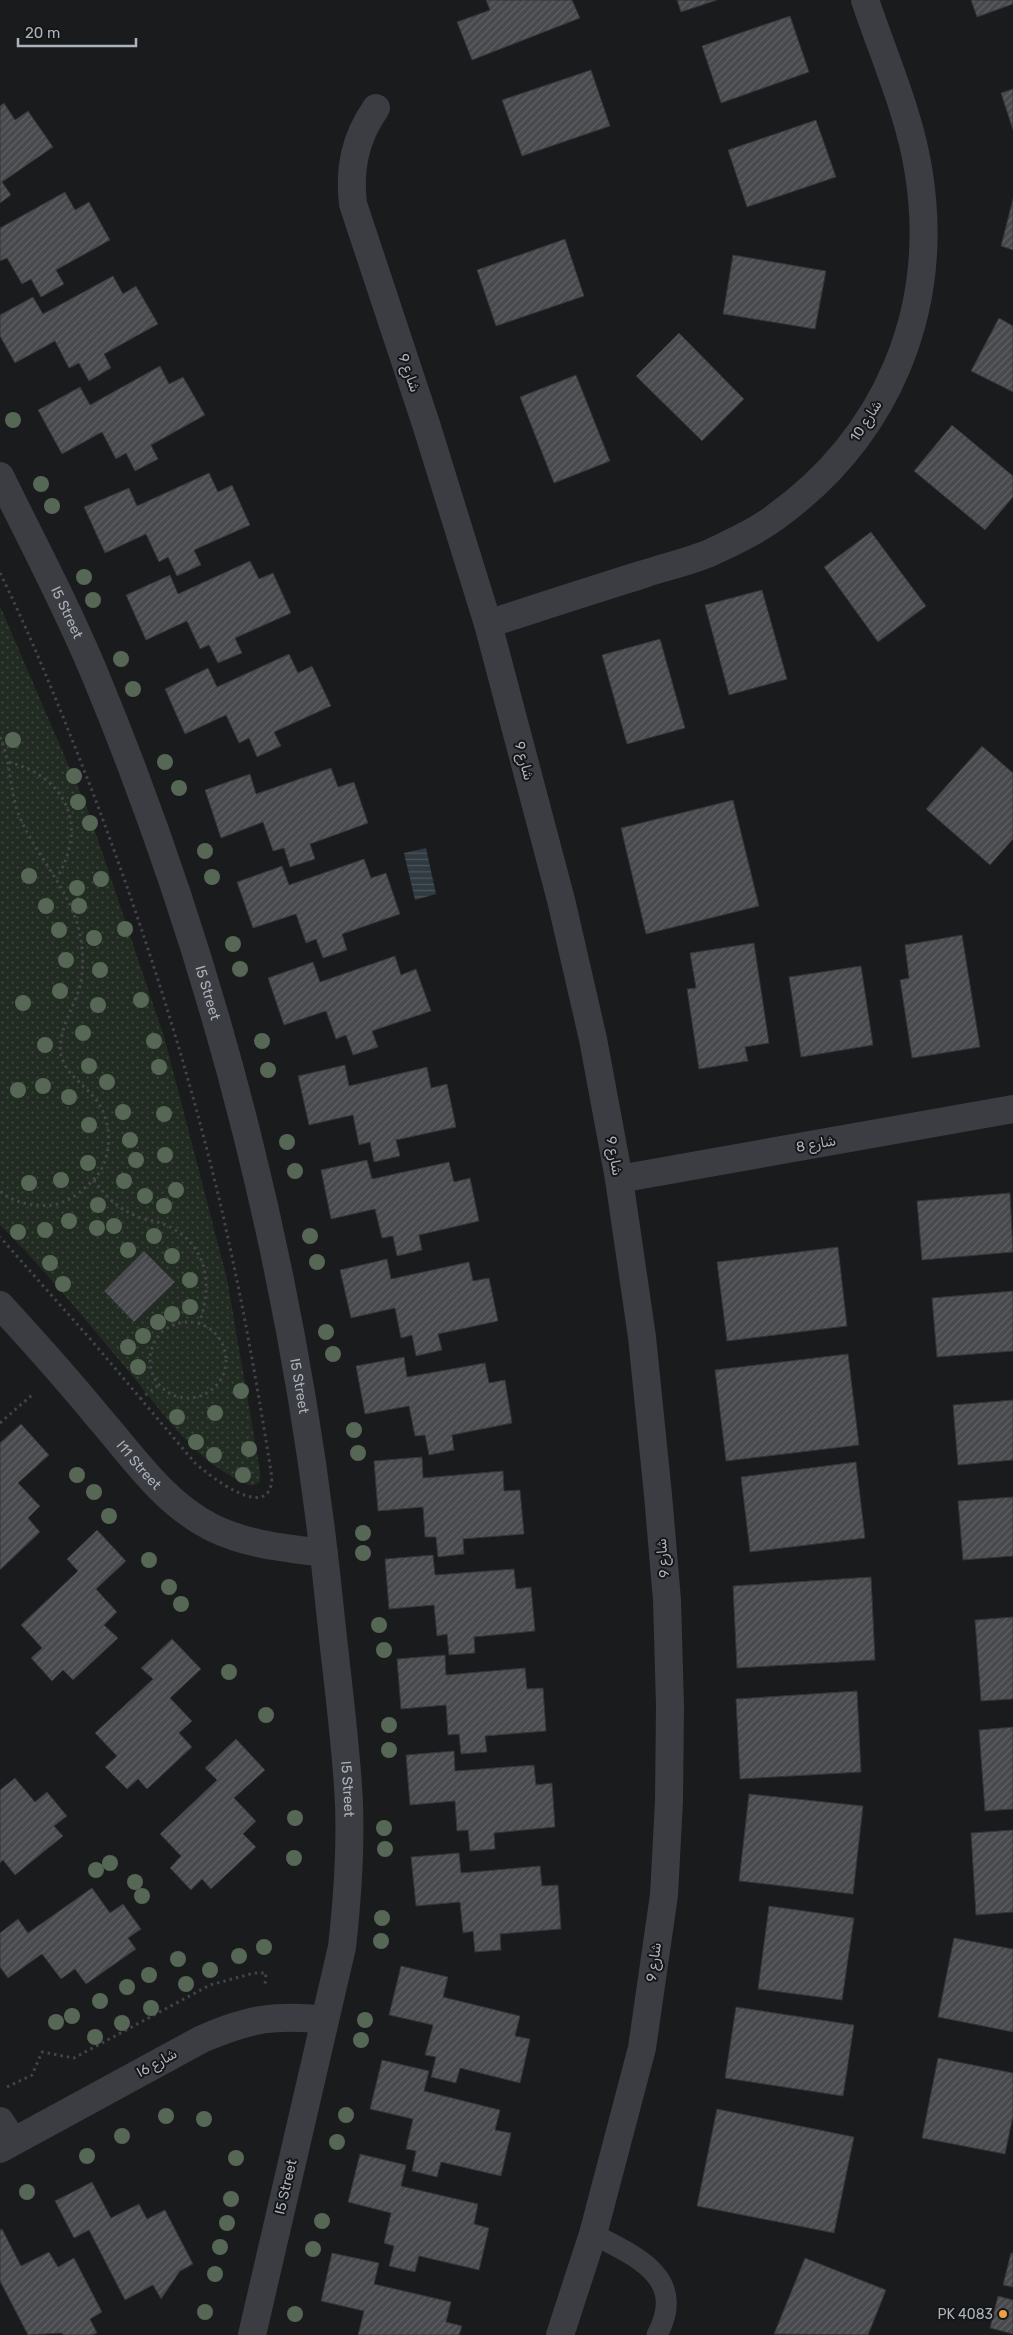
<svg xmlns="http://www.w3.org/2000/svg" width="1013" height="2335" viewBox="0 0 1013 2335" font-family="Rubik,Vazirmatn,sans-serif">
  <defs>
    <pattern id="grass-dots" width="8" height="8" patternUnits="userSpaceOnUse" patternTransform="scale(1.25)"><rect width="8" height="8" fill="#222b22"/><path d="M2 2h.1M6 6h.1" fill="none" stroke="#3f4740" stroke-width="1.8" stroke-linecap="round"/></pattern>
    <pattern id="water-rules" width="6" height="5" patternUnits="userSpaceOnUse" patternTransform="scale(1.25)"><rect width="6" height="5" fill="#303b41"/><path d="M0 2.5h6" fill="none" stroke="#4b555a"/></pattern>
    <pattern id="building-hatch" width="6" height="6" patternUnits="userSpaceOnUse" patternTransform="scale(1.25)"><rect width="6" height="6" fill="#47494d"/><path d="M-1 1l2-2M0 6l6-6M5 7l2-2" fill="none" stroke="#5f6165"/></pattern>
  </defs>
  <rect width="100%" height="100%" fill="#1a1b1d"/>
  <path fill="url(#grass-dots)" d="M0,606L89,813L165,1040L227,1279L260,1471V1482L252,1486C197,1466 162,1411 126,1368C85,1320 45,1269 0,1225Z"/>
  <polygon fill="url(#water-rules)" points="426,848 436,894 415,900 404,853"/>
  <g fill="url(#building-hatch)" stroke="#343539">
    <polygon points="486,0 572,0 580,18 472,60 457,22 490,10"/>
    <polygon points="677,0 717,0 681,12"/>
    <polygon points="971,0 1013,0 1013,4 977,17"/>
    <polygon points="790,16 809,72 721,103 702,46"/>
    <polygon points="591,70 610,126 522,156 502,100"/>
    <polygon points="1013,89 1013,130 1001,93"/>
    <polygon points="4,103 15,120 28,111 53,147 2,182 11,195 0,203 0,106"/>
    <polygon points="816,120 836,177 747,207 728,150"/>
    <polygon points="65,192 75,210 89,202 110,240 56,270 64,284 41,297 31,279 22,284 7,258 0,261 0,228"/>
    <polygon points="1013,199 1013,250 1001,246"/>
    <polygon points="565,239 584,296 496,326 477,270"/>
    <polygon points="733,255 826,271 815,329 723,314"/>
    <polygon points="113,276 123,294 136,286 158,324 104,354 111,368 89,381 79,363 69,368 55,341 15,363 0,336 0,315 33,297 43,314"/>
    <polygon points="999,318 1013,326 1013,392 971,371"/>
    <polygon points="679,333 744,399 702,441 636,376"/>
    <polygon points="160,366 169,384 183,377 205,415 151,445 158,459 135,471 126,453 116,459 102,432 62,454 38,410 80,387 90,405"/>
    <polygon points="576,375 610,461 554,483 520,397"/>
    <polygon points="952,425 1013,476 1013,497 985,530 914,471"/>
    <polygon points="209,473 218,492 232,485 250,525 194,550 201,565 177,576 168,557 159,562 146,534 105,553 84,507 129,488 137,506"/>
    <polygon points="871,532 926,606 878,642 824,567"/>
    <polygon points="250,561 259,579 273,573 291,613 235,638 242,653 218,663 209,645 200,649 187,621 146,640 126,595 170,575 178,594"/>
    <polygon points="762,590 787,679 729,695 705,605"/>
    <polygon points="660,639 685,728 627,744 602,655"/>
    <polygon points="289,654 298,673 312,666 331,706 274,732 281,746 257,757 249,738 239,743 226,715 185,734 165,689 208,668 217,687"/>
    <polygon points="982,746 1013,773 1013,839 990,865 926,809"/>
    <polygon points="331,768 338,787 354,782 368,823 310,844 315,859 290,867 284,848 273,851 263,822 221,838 205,790 250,774 256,794"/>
    <polygon points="733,800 759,906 646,934 621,828"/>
    <polygon points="364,859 371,878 386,873 400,914 342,934 347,950 323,958 316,939 306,943 296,914 253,928 237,882 282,866 289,885"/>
    <polygon points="962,935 980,1047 912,1058 900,980 909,978 905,945"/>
    <polygon points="754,943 769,1043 745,1047 748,1061 699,1069 687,989 696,988 690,953"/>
    <polygon points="395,956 401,975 416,969 431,1011 372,1031 378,1047 353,1055 346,1035 336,1039 326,1011 284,1025 268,978 313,962 320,982"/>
    <polygon points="861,966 873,1045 801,1057 789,977"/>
    <polygon points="345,1065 349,1086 427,1067 431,1088 447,1084 456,1127 396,1140 400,1156 374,1162 370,1142 359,1145 353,1115 309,1125 298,1076"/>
    <polygon points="367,1160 372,1179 449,1162 454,1182 470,1178 479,1221 419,1235 422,1250 397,1256 393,1236 382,1238 375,1209 331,1219 321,1170"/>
    <polygon points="1010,1193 1013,1252 922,1260 917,1201"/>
    <polygon points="838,1247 847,1326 727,1341 717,1262"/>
    <polygon points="144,1251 175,1282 134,1322 104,1291"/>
    <polygon points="387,1259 391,1279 469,1262 473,1281 489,1278 498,1321 438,1334 442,1350 416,1356 412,1335 401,1338 395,1308 351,1318 340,1270"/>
    <polygon points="1013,1291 1013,1351 937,1357 932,1298"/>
    <polygon points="848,1354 859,1445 726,1461 715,1370"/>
    <polygon points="404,1357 407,1377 485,1363 489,1383 505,1380 512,1423 452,1435 454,1450 429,1455 425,1435 415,1436 409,1406 365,1414 356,1366"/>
    <polygon points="1013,1400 1013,1460 958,1465 953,1405"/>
    <polygon points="21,1424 49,1455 18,1483 40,1506 28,1518 40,1532 0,1570 0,1443"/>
    <polygon points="422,1457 423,1478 503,1471 504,1491 520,1490 524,1534 463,1539 464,1554 438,1557 436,1537 425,1537 423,1507 378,1511 374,1461"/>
    <polygon points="856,1462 865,1538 750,1552 741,1477"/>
    <polygon points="1013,1497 1013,1556 963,1560 958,1501"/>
    <polygon points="97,1530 126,1561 96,1589 117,1612 104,1625 118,1638 73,1680 63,1670 52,1681 31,1658 42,1648 21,1625 78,1571 67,1559"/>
    <polygon points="433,1555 435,1575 514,1569 516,1589 531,1587 535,1631 474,1637 475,1653 449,1655 447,1634 437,1636 434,1605 389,1609 385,1559"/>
    <polygon points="871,1577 875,1660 737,1668 733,1586"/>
    <polygon points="1013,1617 1013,1699 981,1701 975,1620"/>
    <polygon points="172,1639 201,1669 170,1698 192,1721 179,1733 192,1747 147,1789 138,1779 127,1789 105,1767 117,1756 95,1733 153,1679 141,1668"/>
    <polygon points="445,1655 446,1675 525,1668 527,1689 543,1688 546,1731 485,1736 487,1752 461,1754 459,1734 448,1735 446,1705 401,1709 397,1659"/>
    <polygon points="857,1691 861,1772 740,1779 736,1699"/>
    <polygon points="1013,1727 1013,1809 985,1811 979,1730"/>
    <polygon points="236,1739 265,1770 234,1798 256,1821 243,1834 256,1847 211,1889 202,1879 191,1890 170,1868 181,1856 160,1834 217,1780 205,1768"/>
    <polygon points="454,1751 455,1771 534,1765 536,1785 552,1783 555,1827 494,1833 495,1849 470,1851 468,1830 457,1831 455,1801 410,1805 406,1755"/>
    <polygon points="15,1778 35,1802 47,1792 67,1816 54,1826 63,1836 15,1875 3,1860 0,1863 0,1790"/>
    <polygon points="749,1794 863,1806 853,1894 739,1881"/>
    <polygon points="1013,1830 1013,1912 976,1915 971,1833"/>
    <polygon points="459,1853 461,1873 540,1866 542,1886 558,1885 561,1929 500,1934 501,1950 475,1952 473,1931 463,1933 460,1902 416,1906 411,1857"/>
    <polygon points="92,1888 110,1913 123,1904 141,1929 128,1938 136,1949 86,1984 75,1969 61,1979 42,1954 8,1978 0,1967 0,1933 18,1919 28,1933"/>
    <polygon points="769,1906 854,1918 842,2000 758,1989"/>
    <polygon points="954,1938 1013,1949 1013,2032 938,2017"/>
    <polygon points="401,1966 448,1977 443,1997 520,2016 515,2036 530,2039 520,2083 460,2068 456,2083 431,2077 436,2057 425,2055 433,2025 389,2015"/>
    <polygon points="736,2007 854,2025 843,2096 725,2078"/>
    <polygon points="938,2058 1013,2073 1013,2116 1005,2154 922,2138"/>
    <polygon points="382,2060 429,2071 424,2091 500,2110 495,2130 511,2133 501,2176 441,2162 437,2177 412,2171 416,2151 406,2149 413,2119 370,2109"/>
    <polygon points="717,2109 854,2137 834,2233 697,2206"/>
    <polygon points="360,2154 406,2165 401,2186 478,2204 474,2224 489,2228 479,2270 419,2256 415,2272 389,2266 394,2246 384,2243 391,2213 348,2202"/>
    <polygon points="92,2182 111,2218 139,2204 147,2219 165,2210 193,2264 180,2271 161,2299 153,2285 125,2300 89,2230 74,2238 55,2201"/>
    <polygon points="2,2229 21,2266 49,2252 58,2267 74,2258 102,2312 90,2319 97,2333 92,2335 63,2335 62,2333 28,2335 0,2281 0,2230"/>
    <polygon points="332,2253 379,2263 374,2284 451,2302 446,2322 462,2326 459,2335 358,2335 364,2311 321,2301"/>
    <polygon points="1011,2253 1013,2253 1013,2287 1003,2285"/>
    <polygon points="805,2258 886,2290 868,2335 774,2334"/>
    <polygon points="998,2296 1013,2300 1013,2334 990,2328"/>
  </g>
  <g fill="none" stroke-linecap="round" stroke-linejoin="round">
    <g stroke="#414448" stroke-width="3" stroke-dasharray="2.5 4" stroke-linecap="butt">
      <path d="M0,573C35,644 64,719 93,793C144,929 189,1069 222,1211C242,1299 258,1388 272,1478C270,1524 210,1476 195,1463L92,1341L0,1237"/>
      <path d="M0,737C12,764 9,793 21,820C41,864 78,898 82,949C83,960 83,975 80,986C74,1008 57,1031 61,1055C65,1073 82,1083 93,1096C111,1116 114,1150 99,1173C89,1186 73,1200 57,1204C39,1208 14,1204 0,1191"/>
      <path d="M9,762C67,778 88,825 57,878"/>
      <path d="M94,1180C106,1198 120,1210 141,1218C151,1221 161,1222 170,1227C208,1246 213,1287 199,1323"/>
      <circle cx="188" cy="1360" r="38"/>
      <polyline points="140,1399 159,1385"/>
      <polyline points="0,1423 33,1394"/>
      <polyline points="7,2087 32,2075 42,2052 74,2058 210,1985 254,1973 266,1973 265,1985"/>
    </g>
    <path stroke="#3b3d42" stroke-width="21" d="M593,2234C635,2256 688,2277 657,2335"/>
    <g stroke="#3b3d42" stroke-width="28">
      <path d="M376,108C355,138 349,168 353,204L426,424L488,624L561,900L593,1039L619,1179L642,1337L658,1495L667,1600L670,1706L669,1801L664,1895L642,2048L593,2234L560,2335"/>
      <path id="s1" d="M0,476C33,543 68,609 96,677C219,974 298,1290 330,1610C336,1669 344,1727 348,1786C352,1840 348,1893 342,1947L252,2335"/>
      <path d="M488,624C540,607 592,590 644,574C667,566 694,561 716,550C735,541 757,531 774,518C887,437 940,311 919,174C910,114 884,57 865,0"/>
      <polyline points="619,1179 1013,1109"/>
      <path id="s2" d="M0,1305C34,1342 68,1380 100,1419C134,1458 164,1503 211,1527C247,1545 285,1548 324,1553"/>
      <polyline points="0,2121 13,2141"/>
      <path d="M0,2149L202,2039C248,2019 275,2014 325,2020"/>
    </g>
  </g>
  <g fill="#566756">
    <circle cx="13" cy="420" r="8"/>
    <circle cx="41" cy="484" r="8"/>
    <circle cx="52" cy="506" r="8"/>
    <circle cx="84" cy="577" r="8"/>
    <circle cx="93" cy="600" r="8"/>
    <circle cx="121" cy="659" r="8"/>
    <circle cx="133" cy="689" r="8"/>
    <circle cx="13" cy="740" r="8"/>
    <circle cx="165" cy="762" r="8"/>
    <circle cx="74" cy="776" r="8"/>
    <circle cx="179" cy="788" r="8"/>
    <circle cx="78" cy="802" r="8"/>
    <circle cx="90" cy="823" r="8"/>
    <circle cx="205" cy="851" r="8"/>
    <circle cx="29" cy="876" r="8"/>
    <circle cx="212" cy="877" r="8"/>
    <circle cx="101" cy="879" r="8"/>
    <circle cx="77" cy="888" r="8"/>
    <circle cx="46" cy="906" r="8"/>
    <circle cx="79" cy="906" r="8"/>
    <circle cx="125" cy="929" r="8"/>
    <circle cx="59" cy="930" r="8"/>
    <circle cx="94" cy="938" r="8"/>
    <circle cx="233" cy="944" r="8"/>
    <circle cx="66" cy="960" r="8"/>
    <circle cx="240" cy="969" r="8"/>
    <circle cx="100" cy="970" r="8"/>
    <circle cx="60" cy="991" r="8"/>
    <circle cx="141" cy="1000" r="8"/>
    <circle cx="23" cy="1003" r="8"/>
    <circle cx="98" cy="1005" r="8"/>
    <circle cx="83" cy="1033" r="8"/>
    <circle cx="154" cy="1041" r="8"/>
    <circle cx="262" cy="1041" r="8"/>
    <circle cx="45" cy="1045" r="8"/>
    <circle cx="89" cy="1066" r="8"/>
    <circle cx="159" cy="1067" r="8"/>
    <circle cx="268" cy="1070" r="8"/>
    <circle cx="107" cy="1082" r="8"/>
    <circle cx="43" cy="1086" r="8"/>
    <circle cx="18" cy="1090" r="8"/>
    <circle cx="69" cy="1097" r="8"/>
    <circle cx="123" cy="1112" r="8"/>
    <circle cx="164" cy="1114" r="8"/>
    <circle cx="89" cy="1125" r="8"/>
    <circle cx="130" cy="1140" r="8"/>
    <circle cx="287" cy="1142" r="8"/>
    <circle cx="165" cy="1155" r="8"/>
    <circle cx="136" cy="1160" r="8"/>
    <circle cx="88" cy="1163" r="8"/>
    <circle cx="295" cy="1171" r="8"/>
    <circle cx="61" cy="1180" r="8"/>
    <circle cx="124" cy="1181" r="8"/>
    <circle cx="29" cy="1183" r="8"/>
    <circle cx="176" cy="1190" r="8"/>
    <circle cx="145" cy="1196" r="8"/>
    <circle cx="98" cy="1205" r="8"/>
    <circle cx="164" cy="1206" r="8"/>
    <circle cx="69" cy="1221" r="8"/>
    <circle cx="114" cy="1226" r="8"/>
    <circle cx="97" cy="1228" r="8"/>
    <circle cx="45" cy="1230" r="8"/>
    <circle cx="18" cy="1232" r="8"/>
    <circle cx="154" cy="1236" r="8"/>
    <circle cx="310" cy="1236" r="8"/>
    <circle cx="128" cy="1250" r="8"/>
    <circle cx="172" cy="1256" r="8"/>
    <circle cx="317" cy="1262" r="8"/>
    <circle cx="50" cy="1263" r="8"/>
    <circle cx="190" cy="1280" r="8"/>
    <circle cx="63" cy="1284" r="8"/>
    <circle cx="190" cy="1307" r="8"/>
    <circle cx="172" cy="1314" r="8"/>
    <circle cx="158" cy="1322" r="8"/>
    <circle cx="326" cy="1332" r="8"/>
    <circle cx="143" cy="1336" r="8"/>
    <circle cx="128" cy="1347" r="8"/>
    <circle cx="333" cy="1354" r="8"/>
    <circle cx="138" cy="1367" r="8"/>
    <circle cx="241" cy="1391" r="8"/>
    <circle cx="215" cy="1413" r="8"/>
    <circle cx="177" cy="1417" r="8"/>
    <circle cx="354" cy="1430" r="8"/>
    <circle cx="196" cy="1442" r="8"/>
    <circle cx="249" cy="1449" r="8"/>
    <circle cx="358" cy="1453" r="8"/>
    <circle cx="214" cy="1455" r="8"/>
    <circle cx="77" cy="1475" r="8"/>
    <circle cx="243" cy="1475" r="8"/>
    <circle cx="94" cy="1492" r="8"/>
    <circle cx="109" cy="1516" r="8"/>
    <circle cx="363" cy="1533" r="8"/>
    <circle cx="363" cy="1553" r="8"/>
    <circle cx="149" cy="1560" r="8"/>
    <circle cx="169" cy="1587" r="8"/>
    <circle cx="181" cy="1604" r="8"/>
    <circle cx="379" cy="1625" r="8"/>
    <circle cx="384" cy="1650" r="8"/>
    <circle cx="229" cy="1672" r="8"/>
    <circle cx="266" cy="1715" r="8"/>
    <circle cx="389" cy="1725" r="8"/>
    <circle cx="389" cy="1750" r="8"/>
    <circle cx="295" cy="1818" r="8"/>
    <circle cx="384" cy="1828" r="8"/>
    <circle cx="385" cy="1849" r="8"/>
    <circle cx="294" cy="1858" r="8"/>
    <circle cx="110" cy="1863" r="8"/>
    <circle cx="96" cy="1870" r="8"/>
    <circle cx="135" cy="1882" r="8"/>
    <circle cx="142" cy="1896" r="8"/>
    <circle cx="382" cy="1918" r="8"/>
    <circle cx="381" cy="1941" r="8"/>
    <circle cx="264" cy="1947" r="8"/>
    <circle cx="239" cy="1956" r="8"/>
    <circle cx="178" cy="1959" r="8"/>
    <circle cx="210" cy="1970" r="8"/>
    <circle cx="149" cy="1975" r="8"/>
    <circle cx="186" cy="1984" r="8"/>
    <circle cx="127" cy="1987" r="8"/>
    <circle cx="100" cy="2001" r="8"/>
    <circle cx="151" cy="2008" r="8"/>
    <circle cx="72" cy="2016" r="8"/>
    <circle cx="365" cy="2020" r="8"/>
    <circle cx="56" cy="2022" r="8"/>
    <circle cx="122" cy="2023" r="8"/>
    <circle cx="95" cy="2037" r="8"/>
    <circle cx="361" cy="2040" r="8"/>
    <circle cx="346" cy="2115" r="8"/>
    <circle cx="166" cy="2116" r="8"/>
    <circle cx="204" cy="2119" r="8"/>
    <circle cx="122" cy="2136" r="8"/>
    <circle cx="337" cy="2142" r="8"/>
    <circle cx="87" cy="2156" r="8"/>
    <circle cx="236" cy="2158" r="8"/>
    <circle cx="27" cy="2192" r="8"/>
    <circle cx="231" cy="2199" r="8"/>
    <circle cx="322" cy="2221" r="8"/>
    <circle cx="227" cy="2223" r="8"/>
    <circle cx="220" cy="2247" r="8"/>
    <circle cx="313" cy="2249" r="8"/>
    <circle cx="215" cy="2274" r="8"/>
    <circle cx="205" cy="2312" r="8"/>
    <circle cx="295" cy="2314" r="8"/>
  </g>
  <circle fill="#eda042" stroke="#151618" stroke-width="2" cx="1003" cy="2314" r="5"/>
  <g text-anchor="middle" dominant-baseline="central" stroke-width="4" stroke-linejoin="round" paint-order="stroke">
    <g font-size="14" fill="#adb3bc" stroke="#151618">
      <text transform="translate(409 373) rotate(71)">شارع 9</text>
      <text transform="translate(866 421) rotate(-57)">شارع 10</text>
      <text stroke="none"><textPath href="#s1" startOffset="152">I5 Street</textPath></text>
      <text transform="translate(524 761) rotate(75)">شارع 9</text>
      <text stroke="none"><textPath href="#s1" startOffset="558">I5 Street</textPath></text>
      <text transform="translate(816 1144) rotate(-10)">شارع 8</text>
      <text transform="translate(614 1156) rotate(80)">شارع 9</text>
      <text stroke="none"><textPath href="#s1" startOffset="962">I5 Street</textPath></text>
      <text stroke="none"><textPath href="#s2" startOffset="212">I11 Street</textPath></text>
      <text transform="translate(663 1558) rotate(-95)">شارع 9</text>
      <text stroke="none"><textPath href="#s1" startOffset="1368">I5 Street</textPath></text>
      <text transform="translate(654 1962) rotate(-82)">شارع 9</text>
      <text transform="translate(157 2063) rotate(-29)">I6 شارع</text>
      <text transform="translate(286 2187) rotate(-77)">I5 Street</text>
    </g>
    <g font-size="14" fill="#adb3bc" stroke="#151618" text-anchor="end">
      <text x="993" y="2314">PK 4083</text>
    </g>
  </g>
  <path d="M18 38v8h118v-8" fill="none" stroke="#adb3bc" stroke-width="2.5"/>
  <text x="25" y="38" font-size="15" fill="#adb3bc" stroke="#151618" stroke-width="4" paint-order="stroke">20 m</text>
</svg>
